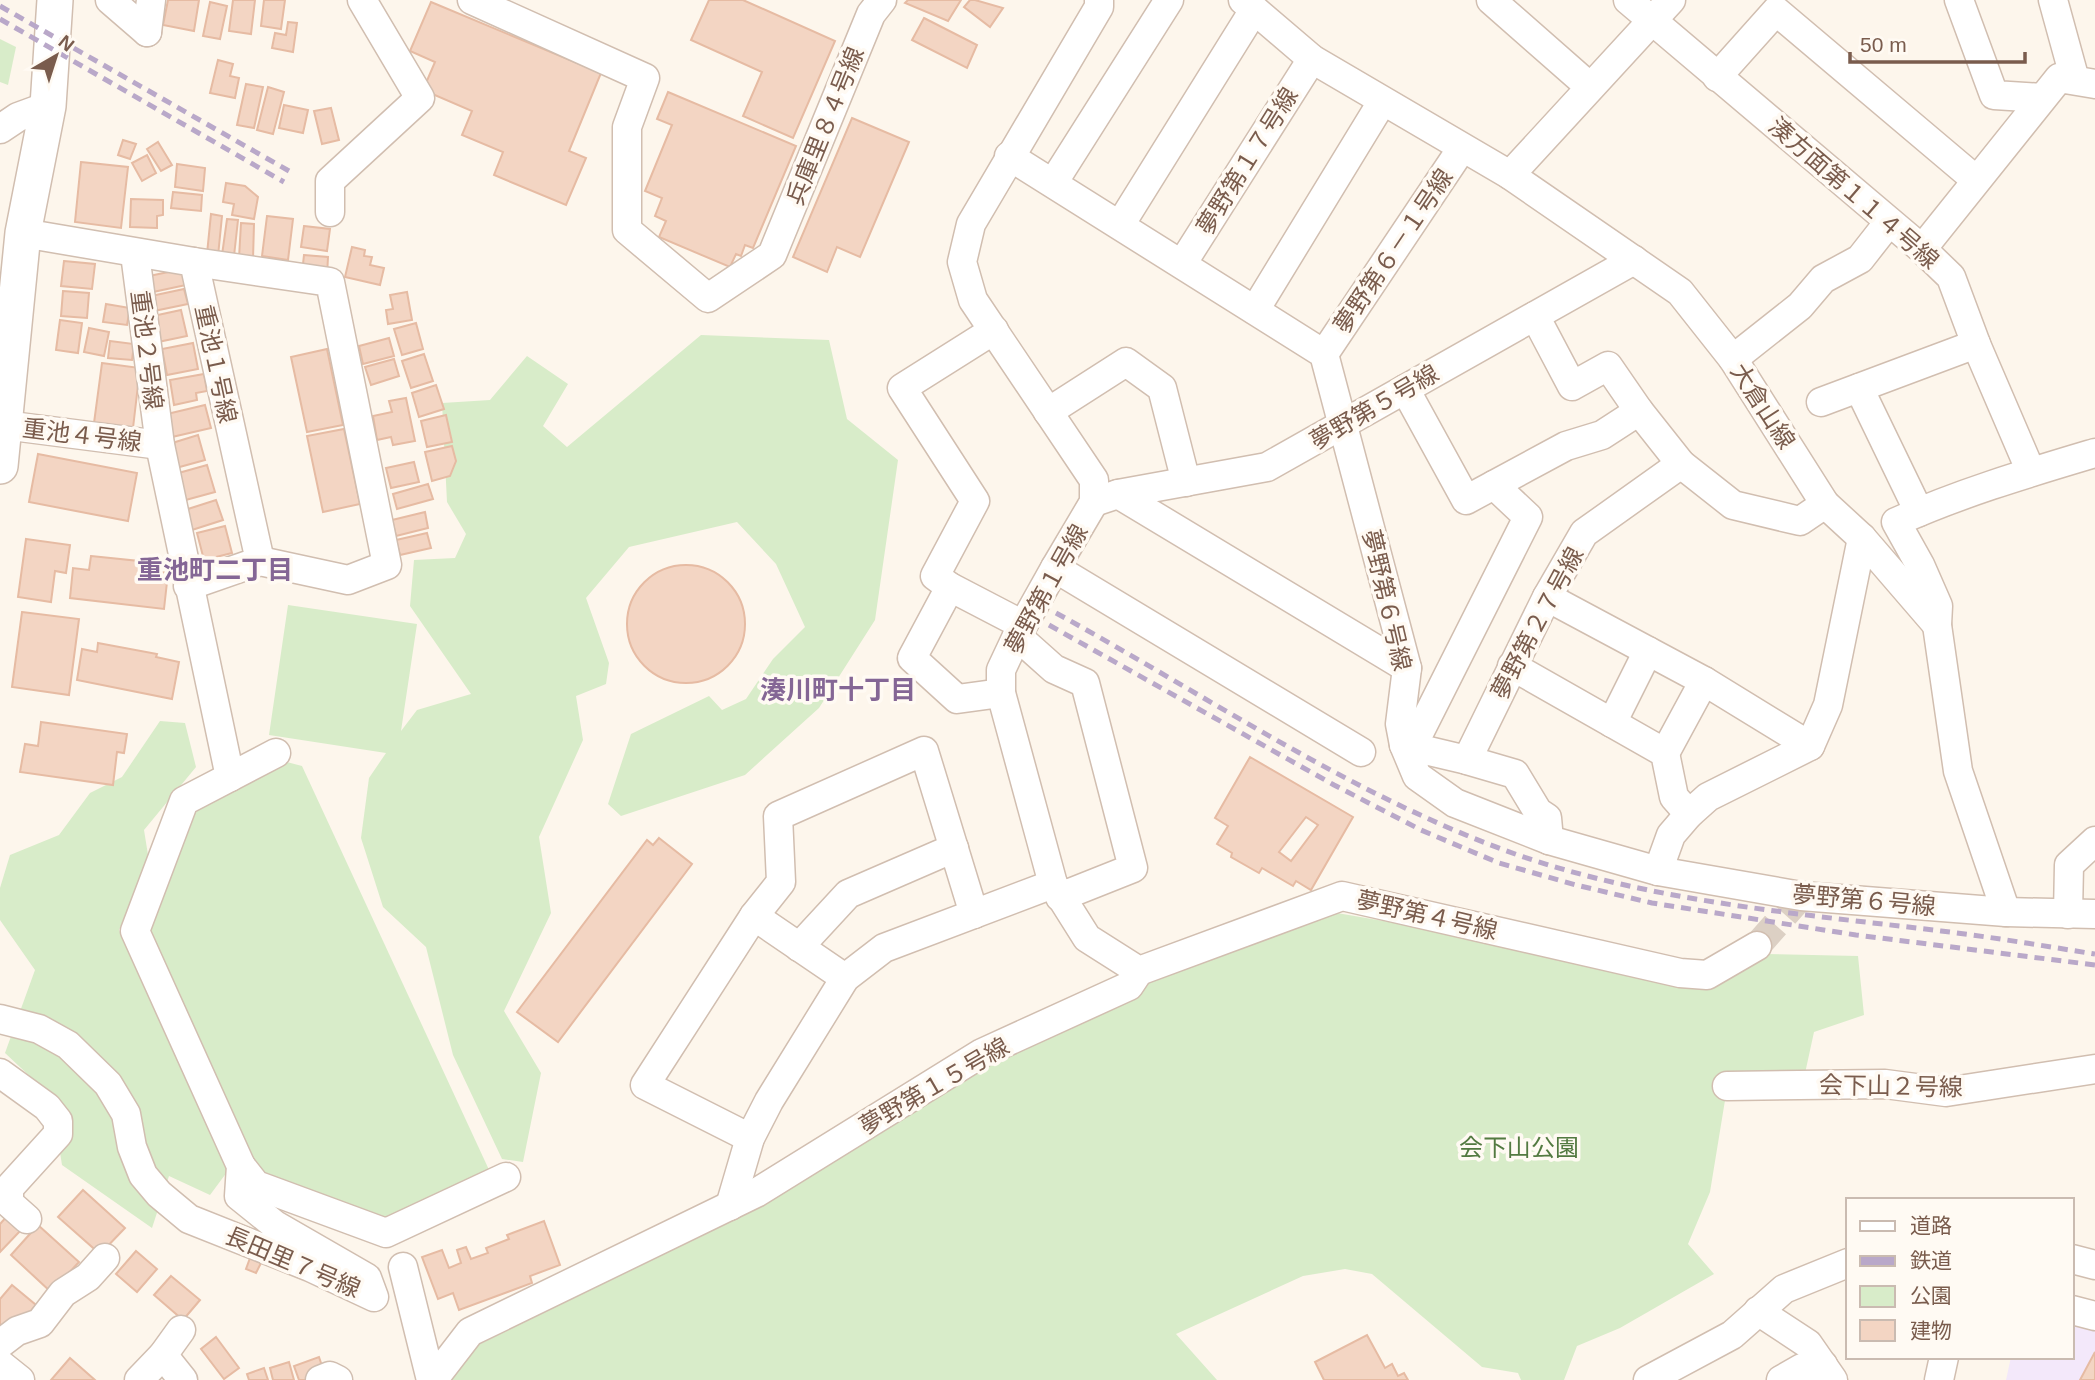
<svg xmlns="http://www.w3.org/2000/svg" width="2095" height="1380" viewBox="0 0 2095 1380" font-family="Helvetica,'Noto Sans JP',sans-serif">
  <rect width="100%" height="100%" fill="#fdf6ec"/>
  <polygon fill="#f3e8fa" points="2072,1324 2095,1327 2095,1380 2006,1380 2011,1357 2072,1357"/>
  <g fill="#d8ecc9">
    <polygon points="0,39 16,47 8,85 0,82"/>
    <polygon points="701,335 829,340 847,419 898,460 875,620 819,708 745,775 621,816 608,804 631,734 709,696 722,710 746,699 773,659 805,627 776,564 737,522 629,547 586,598 609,663 606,684 576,696 583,740 539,837 551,913 504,1011 541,1073 523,1162 502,1159 453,1055 426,947 383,907 361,838 369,778 386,753 269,735 288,605 417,624 401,731 417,710 471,694 410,606 414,560 455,558 466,534 447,502 442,403 490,400 527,356 568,384 543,426 567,447"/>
    <polygon points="160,721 185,723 196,767 144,830 149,861 119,930 233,1164 210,1195 169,1176 152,1228 62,1165 51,1096 5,1053 35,970 0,920 0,888 10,855 59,835 90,793 122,777"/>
    <polygon points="283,761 302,766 490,1172 382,1222 259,1174 145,931 194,807"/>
    <polygon points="1337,913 1430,929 1689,988 1715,987 1765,954 1858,956 1864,1015 1814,1032 1804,1078 1728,1082 1710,1192 1688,1244 1714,1274 1620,1328 1577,1346 1564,1380 1521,1380 1518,1373 1482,1367 1372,1274 1345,1269 1303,1276 1176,1334 1217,1380 448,1380 478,1345 746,1210 985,1061 1162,973"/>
  </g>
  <g fill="#f3d5c3" stroke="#e6bba3" stroke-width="2" fill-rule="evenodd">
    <polygon points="168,0 199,0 194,31 163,25"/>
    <polygon points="233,0 255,0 251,34 229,31"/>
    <polygon points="264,0 285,0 281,29 261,26"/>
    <polygon points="709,0 743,0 835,41 793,138 743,116 762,72 691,40"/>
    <polygon points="908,0 961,0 948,21 905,3"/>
    <polygon points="970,0 975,0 1003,8 990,27 964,7"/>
    <polygon points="210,2 227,6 220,39 203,36"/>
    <polygon points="431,2 601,73 569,151 586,158 566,205 494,175 503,152 462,135 472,111 423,90 435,62 410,51"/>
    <polygon points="924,18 977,45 967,68 912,40"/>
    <polygon points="288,22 297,23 293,52 272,48 275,33 286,35"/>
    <polygon points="218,60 233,64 230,76 239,78 235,98 210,93"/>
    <polygon points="246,84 263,87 254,128 237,125"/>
    <polygon points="268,87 284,92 273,134 257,130"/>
    <polygon points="668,92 796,146 753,248 745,245 741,256 736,254 730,267 659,237 666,221 655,216 662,198 645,191 672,125 657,119"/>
    <polygon points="284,105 308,110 303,133 279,128"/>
    <polygon points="331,108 339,140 322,144 314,111"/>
    <polygon points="852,118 909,142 860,257 837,247 827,272 793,257"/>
    <polygon points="123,140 136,144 130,159 118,155"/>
    <polygon points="158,142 172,165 161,171 147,149"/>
    <polygon points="147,155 156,173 142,181 132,163"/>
    <polygon points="81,162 128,167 121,228 75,222"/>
    <polygon points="177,164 205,168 203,191 175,187"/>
    <polygon points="226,183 245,186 258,197 254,219 232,215 234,204 223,202"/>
    <polygon points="173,192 202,195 201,211 171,208"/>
    <polygon points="131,199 163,200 163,215 157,216 157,228 130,227"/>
    <polygon points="211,214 222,216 218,256 207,254"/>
    <polygon points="267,216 293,219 288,260 262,256"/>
    <polygon points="227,219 238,220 234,256 222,255"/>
    <polygon points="241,223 254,224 253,259 239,258"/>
    <polygon points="304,226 330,229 327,251 301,247"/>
    <polygon points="352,247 365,250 364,256 372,257 370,265 384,268 380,285 345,277"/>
    <polygon points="304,255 328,257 327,276 302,273"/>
    <polygon points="64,261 95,264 92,289 61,286"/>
    <polygon points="183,269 186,285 153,292 149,276"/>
    <polygon points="184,289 188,304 154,311 151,296"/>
    <polygon points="63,291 89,293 87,318 61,316"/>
    <polygon points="407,292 412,320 388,324 386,310 393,309 390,295"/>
    <polygon points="106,304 130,308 127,325 103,322"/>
    <polygon points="181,310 187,336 158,342 153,316"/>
    <polygon points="60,320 82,323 78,353 56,350"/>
    <polygon points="416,323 423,349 402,355 394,329"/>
    <polygon points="89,328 109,332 104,356 84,352"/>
    <polygon points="389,338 394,356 363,364 359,346"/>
    <polygon points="110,341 134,344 132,360 108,358"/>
    <polygon points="193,343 198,369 167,375 162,349"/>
    <polygon points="327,349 343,425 307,432 291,357"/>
    <polygon points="424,354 433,381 411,388 402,361"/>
    <polygon points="394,359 399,376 371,385 365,367"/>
    <polygon points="102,363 140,368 133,428 94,423"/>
    <polygon points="204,374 207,391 196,393 197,400 174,405 170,380"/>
    <polygon points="436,385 444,409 419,417 412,393"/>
    <polygon points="406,398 415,441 393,445 391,437 377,440 373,416 392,412 389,401"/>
    <polygon points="205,405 211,428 172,437 167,414"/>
    <polygon points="446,415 452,442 427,447 421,421"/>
    <polygon points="344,429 360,504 323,512 307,436"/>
    <polygon points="198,435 205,460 176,468 169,444"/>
    <polygon points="452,446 456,461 450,476 432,481 425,452"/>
    <polygon points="38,454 137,473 128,521 29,502"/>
    <polygon points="414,462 419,482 391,488 386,468"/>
    <polygon points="207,465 215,492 182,501 175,474"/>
    <polygon points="428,484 433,499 397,509 393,494"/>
    <polygon points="216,500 223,520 192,530 185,510"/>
    <polygon points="425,512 428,528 396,536 392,520"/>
    <polygon points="225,526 232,553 204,560 197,533"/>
    <polygon points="427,533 431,548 400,555 396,540"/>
    <polygon points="26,539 70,545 66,573 55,571 51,602 18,597"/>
    <polygon points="91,556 139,561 138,570 168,573 164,609 70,598 73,568 89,570"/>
    <circle cx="686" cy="624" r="59"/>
    <polygon points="22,612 79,619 69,695 12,687"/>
    <polygon points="98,643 157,654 156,657 179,662 172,699 77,680 82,649 97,652"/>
    <polygon points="41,722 127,734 124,753 117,752 113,785 20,772 25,744 38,746"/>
    <path d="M1250,757L1353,817L1311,890L1296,881L1293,886L1262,868L1259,873L1231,857L1232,853L1217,844L1228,826L1215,818ZM1306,817L1318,825L1291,861L1279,852Z"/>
    <polygon points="659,838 692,864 558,1042 517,1012 647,840 653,845"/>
    <polygon points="83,1190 125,1228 100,1254 58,1217"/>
    <polygon points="8,1215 22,1229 0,1252 0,1224"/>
    <polygon points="544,1221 560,1265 530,1276 532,1283 459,1310 453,1293 438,1299 422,1257 442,1250 449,1268 461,1263 457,1250 466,1247 471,1259 488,1253 486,1248 509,1239 507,1235"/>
    <polygon points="38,1225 79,1262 51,1292 11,1255"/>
    <polygon points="136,1251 157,1269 137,1292 116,1274"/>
    <polygon points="250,1258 261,1263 256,1273 246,1269"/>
    <polygon points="171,1276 200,1300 183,1320 154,1295"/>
    <polygon points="12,1285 36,1305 18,1327 0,1328 0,1299"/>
    <polygon points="1367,1335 1385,1368 1392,1364 1398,1376 1404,1373 1408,1380 1324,1380 1315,1362"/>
    <polygon points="216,1337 239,1368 224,1379 201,1349"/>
    <polygon points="2095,1352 2095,1380 2080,1380"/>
    <polygon points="319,1357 325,1375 312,1380 299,1380 294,1366"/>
    <polygon points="70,1358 95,1380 51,1380"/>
    <polygon points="289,1362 294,1380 273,1380 270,1368"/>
    <polygon points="264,1368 268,1380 249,1380 247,1374"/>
  </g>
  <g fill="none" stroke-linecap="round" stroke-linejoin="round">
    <polyline stroke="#dcd0c4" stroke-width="28" stroke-dasharray="28 14" stroke-linecap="butt" points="1757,946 1801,896"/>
    <g stroke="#d1beb0" stroke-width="31">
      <g id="minor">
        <polyline points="110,0 147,32"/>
        <polyline points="472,0 645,78 627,127 627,230 708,298 772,255 871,14 882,0"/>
        <polyline points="1243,0 1312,59 1510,175 1680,292 1733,359 1825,504 1862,538 1937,625"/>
        <polyline points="1491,0 1590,87"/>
        <polyline points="1628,0 1922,249 1951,277 1976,344 2031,472"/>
        <polyline points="1959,0 1994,95 2042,98"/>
        <polyline points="2053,0 2075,80"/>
        <polyline points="147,32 151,0"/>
        <polyline points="1717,77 1776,11 1976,180"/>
        <polyline points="0,129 18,117 48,106"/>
        <polyline points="1009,156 1324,354 1407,668 1400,724 1404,745 1417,776 1455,803 1549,840 1658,871 1801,896 2006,912 2095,914"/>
        <polyline points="1510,175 1671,0"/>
        <polyline points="1053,183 1169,0"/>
        <polyline points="330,212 330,181 420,98 362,0"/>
        <polyline points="1120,225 1254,10"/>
        <polyline points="23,233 194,262 260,561 188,586"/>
        <polyline points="1922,249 2059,78 2095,84"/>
        <polyline points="135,254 160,445 230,777"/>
        <polyline points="194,262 330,282 387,565 348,580 260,561"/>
        <polyline points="1182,264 1312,59"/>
        <polyline points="1255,310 1382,102"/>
        <polyline points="1535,316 1572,386 1608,366 1639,411 1681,464"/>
        <polyline points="994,330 902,388 975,501 935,576 950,587 1023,625"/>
        <polyline points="1324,354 1462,148"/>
        <polyline points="1733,359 1800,306 1823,279 1860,259 1889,222"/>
        <polyline points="1859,388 1919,512"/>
        <polyline points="1405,389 1466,500 1566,446 1602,435 1639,411"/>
        <polyline points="1821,402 1976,344"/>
        <polyline points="1048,412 1126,362 1162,388 1186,482"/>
        <polyline points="4,425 160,445"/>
        <polyline points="1118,494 1407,668"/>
        <polyline points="1094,502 1118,494 1267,467 1634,260"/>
        <polyline points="1055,568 1361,752"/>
        <polyline points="950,587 912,658 957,699 1001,693"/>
        <polyline points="1547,597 1704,681 1810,746"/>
        <polyline points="1017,636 1054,669 1085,683 1133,868 1060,897"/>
        <polyline points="1512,666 1665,753 1674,797 1689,814"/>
        <polyline points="1612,723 1648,651"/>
        <polyline points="1404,745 1467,760 1547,597 1584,533 1681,464 1733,505 1800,521 1825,504"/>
        <polyline points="1412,747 1528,517 1494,485"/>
        <polyline points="1665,753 1704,681"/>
        <polyline points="1467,760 1515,774 1538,812 1547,818 1549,840"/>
        <polyline points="1658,871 1671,835 1689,814 1708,797 1810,746 1828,705 1862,538"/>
        <polyline points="1053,884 1087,938 1139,971 1342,896 1680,973 1707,975 1757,946"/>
        <path d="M2006,912L1958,771L1937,625L1938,606L1920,565L1896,522C1960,493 2028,473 2095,453"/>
        <polyline points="2068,914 2069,865 2095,841"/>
        <polyline points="754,916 845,978"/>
        <polyline points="799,947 848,894 954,848"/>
        <polyline points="0,1019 39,1029 68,1045 108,1084 126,1114 132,1147 143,1175 159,1194 189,1219 310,1267 374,1297 367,1278 275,1225 239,1196 241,1166 135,931 184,801 276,753"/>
        <polyline points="0,1073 47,1107 58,1121 58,1134 9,1188 9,1203 27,1219"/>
        <polyline points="1727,1086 1885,1084 1946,1092 2095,1069"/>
        <polyline points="750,1138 645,1085 754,916 781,882 778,816 924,751 974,914"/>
        <polyline points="241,1166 256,1185 386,1233 506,1177"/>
        <polyline points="730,1206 750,1138 769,1101 845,978 884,948 1053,884 1001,693 1001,670 1017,636 1055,568 1094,502 1094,480 973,300 962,262 971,224 1099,7 1099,0"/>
        <polyline points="2072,1259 2095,1265"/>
        <polyline points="403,1267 431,1380"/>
        <polyline points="2072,1310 2095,1316"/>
        <polyline points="1758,1311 1808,1344 1833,1380"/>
        <polyline points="0,1344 17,1331 40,1323 63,1293 88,1277 105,1258"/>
        <polyline points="163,1355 183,1380"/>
        <polyline points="0,1364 20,1380"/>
        <polyline points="139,1380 163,1355 181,1330"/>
        <polyline points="320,1380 330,1376 338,1380"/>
        <polyline points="433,1380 470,1332 756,1193 982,1053 1129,986 1139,971"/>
        <polyline points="1648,1380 1732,1335 1784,1289 1848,1263"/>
        <polyline points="1781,1380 1802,1368 1823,1365"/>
        <polyline points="1939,1380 1944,1357"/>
      </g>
    </g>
    <g stroke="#d1beb0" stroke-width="38">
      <polyline id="tertiary" points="0,466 23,233 48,106 55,0"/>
    </g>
    <use href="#minor" stroke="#fff" stroke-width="28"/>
    <use href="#tertiary" stroke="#fff" stroke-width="35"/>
    <g stroke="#b9a8c9" stroke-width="5" stroke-dasharray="10 7" stroke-linecap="butt">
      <polyline points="0,6 289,171"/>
      <polyline points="0,19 284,182"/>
      <path d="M1056,613C1202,693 1347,792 1504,850C1643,901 1794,913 1941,931C1992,937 2044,946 2095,954"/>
      <polyline points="1049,625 1334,785 1421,830 1499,863 1576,885 1652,903 1856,935 2095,965"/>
    </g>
  </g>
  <g text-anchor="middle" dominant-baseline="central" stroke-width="7" stroke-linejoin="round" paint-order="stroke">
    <g font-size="24" fill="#7a5c4d" stroke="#fffaf3">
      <text transform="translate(825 126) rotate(-68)">兵庫里８４号線</text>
      <text transform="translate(1247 161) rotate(-58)">夢野第１７号線</text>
      <text transform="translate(1854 193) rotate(41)">湊方面第１１４号線</text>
      <text transform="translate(1393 251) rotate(-56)">夢野第６－１号線</text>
      <text transform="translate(147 350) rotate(83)">重池２号線</text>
      <text transform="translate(216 364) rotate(78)">重池１号線</text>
      <text transform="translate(1763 406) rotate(57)">大倉山線</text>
      <text transform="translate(1374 407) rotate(-30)">夢野第５号線</text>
      <text transform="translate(82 435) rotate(7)">重池４号線</text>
      <text transform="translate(1046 589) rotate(-61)">夢野第１号線</text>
      <text transform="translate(1387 600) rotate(77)">夢野第６号線</text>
      <text transform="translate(1537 623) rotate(-62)">夢野第２７号線</text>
      <text transform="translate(1864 900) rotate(5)">夢野第６号線</text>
      <text transform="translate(1427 915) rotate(13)">夢野第４号線</text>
      <text transform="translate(934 1086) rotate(-30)">夢野第１５号線</text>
      <text transform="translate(1891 1086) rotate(1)">会下山２号線</text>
      <text transform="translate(293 1262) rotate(23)">長田里７号線</text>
    </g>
    <g font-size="24" fill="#537a41" stroke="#fffaf3">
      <text x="1519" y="1147">会下山公園</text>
    </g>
    <g font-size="26" font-weight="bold" fill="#846695" stroke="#fffaf3">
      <text x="215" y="570">重池町二丁目</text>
      <text x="838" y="690">湊川町十丁目</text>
    </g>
  </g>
  <rect x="1846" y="1198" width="228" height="161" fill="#fffaf3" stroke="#cabbb1" stroke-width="2"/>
  <rect x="1860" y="1221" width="35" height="10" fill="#ffffff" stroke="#cabbb1" stroke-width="2"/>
  <text x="1910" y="1233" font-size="21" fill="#7a5c4d">道路</text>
  <rect x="1860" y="1256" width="35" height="10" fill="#b9a8c9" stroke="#cabbb1" stroke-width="2"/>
  <text x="1910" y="1268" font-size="21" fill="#7a5c4d">鉄道</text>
  <rect x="1860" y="1286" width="35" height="21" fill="#d8ecc9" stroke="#cabbb1" stroke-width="2"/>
  <text x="1910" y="1303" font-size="21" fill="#7a5c4d">公園</text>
  <rect x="1860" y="1320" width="35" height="21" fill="#f3d5c3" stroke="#cabbb1" stroke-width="2"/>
  <text x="1910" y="1338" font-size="21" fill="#7a5c4d">建物</text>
  <g transform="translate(56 56) rotate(39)" stroke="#fffaf3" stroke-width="5" paint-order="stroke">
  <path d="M0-5L12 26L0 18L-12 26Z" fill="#7a5c4d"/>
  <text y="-10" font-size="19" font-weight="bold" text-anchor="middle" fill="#7a5c4d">N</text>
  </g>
  <path d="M1850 52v10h175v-10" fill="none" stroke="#7a5c4d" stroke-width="3.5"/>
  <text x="1860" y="52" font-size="21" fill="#7a5c4d" stroke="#fffaf3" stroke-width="5" paint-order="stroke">50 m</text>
</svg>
